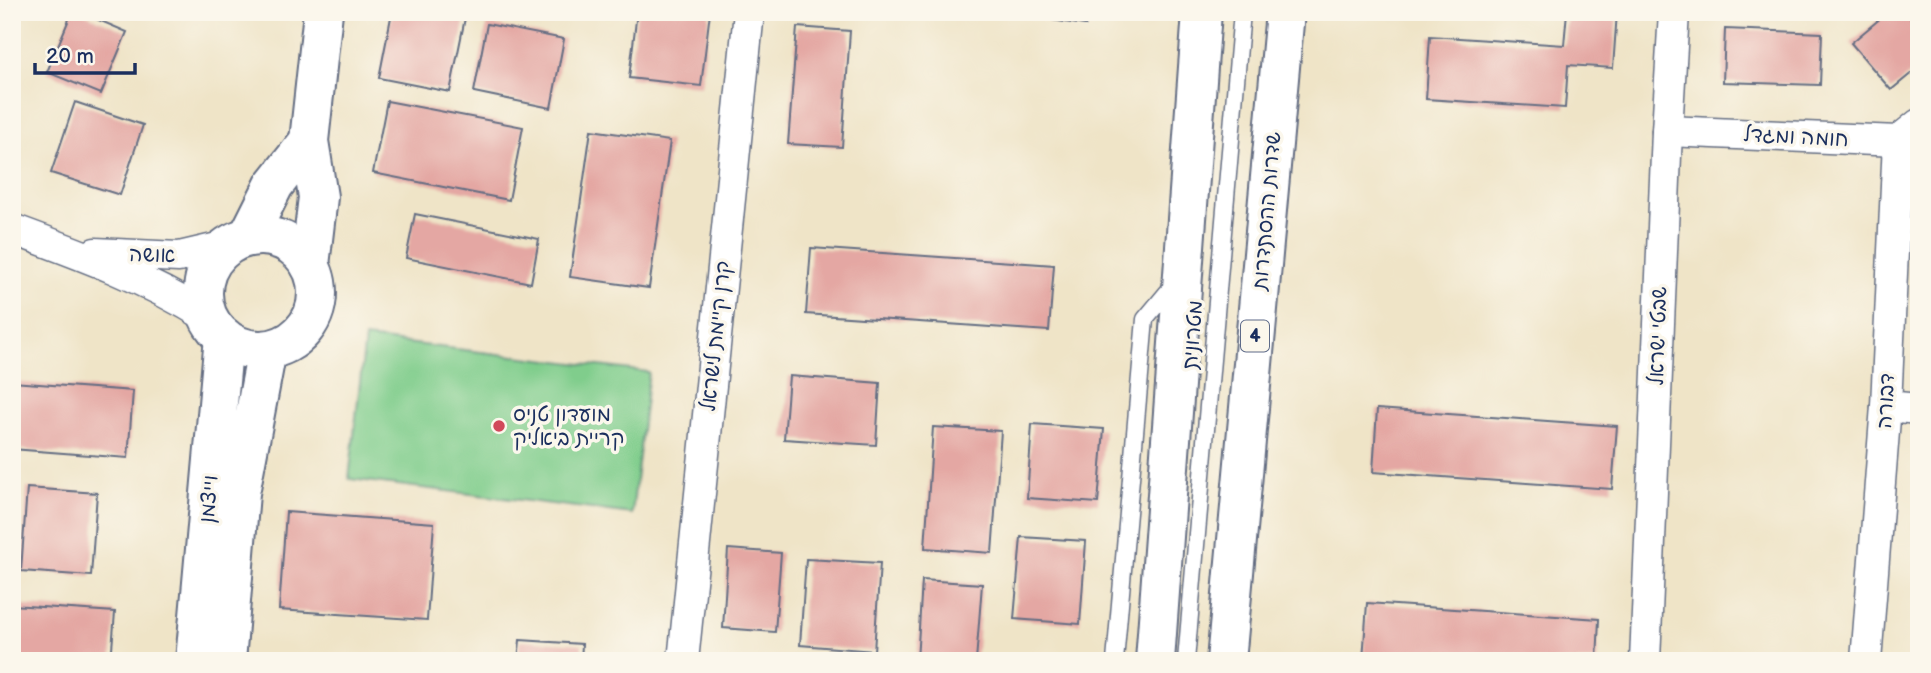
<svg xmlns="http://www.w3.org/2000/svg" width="1931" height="673" viewBox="0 0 1931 673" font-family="'Balsamiq Sans','Playpen Sans Hebrew',sans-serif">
  <rect width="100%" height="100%" fill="#fbf7ec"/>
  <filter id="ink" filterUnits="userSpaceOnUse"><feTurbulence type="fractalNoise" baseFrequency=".0143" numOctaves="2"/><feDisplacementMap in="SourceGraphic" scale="14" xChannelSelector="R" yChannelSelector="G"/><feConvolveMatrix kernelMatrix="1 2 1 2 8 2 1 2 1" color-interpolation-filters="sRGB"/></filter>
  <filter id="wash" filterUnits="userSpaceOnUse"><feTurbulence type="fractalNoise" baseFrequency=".00686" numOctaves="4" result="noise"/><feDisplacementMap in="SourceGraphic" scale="28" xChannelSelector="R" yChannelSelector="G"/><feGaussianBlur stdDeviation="1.57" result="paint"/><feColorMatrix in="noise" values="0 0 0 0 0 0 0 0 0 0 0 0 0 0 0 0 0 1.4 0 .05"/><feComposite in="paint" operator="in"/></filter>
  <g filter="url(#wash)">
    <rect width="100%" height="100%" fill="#efe4c7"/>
    <polygon fill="#80cd8c" stroke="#4e7e75" stroke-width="2" points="365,338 649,372 632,514 349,479"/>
    <g id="blocks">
      <g fill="#e4a7a3">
        <polygon points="72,12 80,12 127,32 101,94 47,72"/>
        <polygon points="392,12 433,12 465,18 450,92 379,78"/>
        <polygon points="637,12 710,12 701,86 629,78"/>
        <polygon points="997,12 1088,12 1086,25"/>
        <polygon points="1567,12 1617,12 1613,68 1568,65 1565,108 1426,99 1430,36 1564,45"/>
        <polygon points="1888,12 1905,12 1919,28 1919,67 1891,90 1851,43"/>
        <polygon points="487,24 564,39 551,108 474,92"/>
        <polygon points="797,27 850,31 842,147 788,144"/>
        <polygon points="1725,29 1822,33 1820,85 1723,82"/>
        <polygon points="387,101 523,127 509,200 373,173"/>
        <polygon points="75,102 143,125 120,195 51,173"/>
        <polygon points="591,130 670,141 649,288 570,277"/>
        <polygon points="415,214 539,239 531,283 406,258"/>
        <polygon points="811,248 1054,265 1049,331 806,314"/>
        <polygon points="789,376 880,383 876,445 784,439"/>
        <polygon points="12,382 133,391 128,458 12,449"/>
        <polygon points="1377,409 1617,426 1612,489 1373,472"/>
        <polygon points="1032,424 1104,429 1098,503 1027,498"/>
        <polygon points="933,427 1001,431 992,553 925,548"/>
        <polygon points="27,488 97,493 91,576 21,571"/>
        <polygon points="286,512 434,523 427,620 279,610"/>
        <polygon points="1021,537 1086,541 1080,624 1014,619"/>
        <polygon points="728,549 781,553 775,632 723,628"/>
        <polygon points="806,559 880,563 874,651 800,645"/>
        <polygon points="922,580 982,584 976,661 917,661"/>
        <polygon points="1367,603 1599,619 1597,661 1363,660"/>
        <polygon points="12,605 115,612 111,661 12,661"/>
        <polygon points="520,640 582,644 581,661 518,661"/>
      </g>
    </g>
  </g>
  <g filter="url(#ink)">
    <use href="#blocks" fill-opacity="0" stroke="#656e83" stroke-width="2"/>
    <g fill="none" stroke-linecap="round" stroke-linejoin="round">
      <g stroke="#656e83" stroke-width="19">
        <g id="lane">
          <polyline points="1115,661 1145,319 1175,283"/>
          <polyline points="1186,661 1242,12"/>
        </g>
      </g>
      <g stroke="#656e83" stroke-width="33">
        <g id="street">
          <polyline points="1667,131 1898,141 1919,124"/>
          <path d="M12,229C80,254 146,278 208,317"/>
          <polyline points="95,253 179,257 226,246"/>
          <polyline points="1886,406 1919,409"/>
          <polyline points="683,661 749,12"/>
          <polyline points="1645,661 1667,131 1674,12"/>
          <polyline points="1866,661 1886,406 1898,141"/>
        </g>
      </g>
      <g stroke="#656e83" stroke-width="42">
        <g id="secondary">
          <circle cx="260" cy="293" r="57"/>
          <polyline points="248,237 274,185 309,141"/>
          <polyline points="310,265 318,197 309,141 323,12"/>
          <polyline points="195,661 224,337"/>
          <polyline points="226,661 240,493 267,350"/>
        </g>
      </g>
      <g stroke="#656e83" stroke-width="42">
        <g id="highway">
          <polyline points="1155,661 1202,12"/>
          <polyline points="1226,661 1285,12"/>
        </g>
      </g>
      <use href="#lane" stroke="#fff" stroke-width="16"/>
      <use href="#street" stroke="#fff" stroke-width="30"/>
      <use href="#secondary" stroke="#fff" stroke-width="38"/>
      <use href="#highway" stroke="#fff" stroke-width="38"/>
    </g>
  </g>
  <circle fill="#d1495b" stroke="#fbf7ec" stroke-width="2.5" cx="499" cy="426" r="7"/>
  <g text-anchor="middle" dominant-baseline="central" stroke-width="7" stroke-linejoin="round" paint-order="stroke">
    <rect fill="#fbf7ec" stroke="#5e6b89" stroke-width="2" x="1241" y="320.5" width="28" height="31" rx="5"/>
    <g font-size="19" font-weight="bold" fill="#1b2f5e">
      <text x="1255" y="336">4</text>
    </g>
    <g font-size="21" fill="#1b2f5e" stroke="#fbf7ec">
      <text transform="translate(1796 137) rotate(3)">חומה ומגדל</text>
      <text transform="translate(1267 211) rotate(-85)">שדרות ההסתדרות</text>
      <text transform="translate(152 255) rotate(1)">אושה</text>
      <text transform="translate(1193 335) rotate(-85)">מטרונית</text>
      <text transform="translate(716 336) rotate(-84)">קרן קיימת לישראל</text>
      <text transform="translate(1658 336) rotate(-88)">שבטי ישראל</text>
      <text transform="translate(1886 401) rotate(-87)">דבורה</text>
      <text transform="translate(209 499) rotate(-85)">וייצמן</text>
    </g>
    <g font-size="21" fill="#1b2f5e" stroke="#fbf7ec" text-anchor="start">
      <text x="513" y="414">מועדון טניס<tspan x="513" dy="24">קריית ביאליק</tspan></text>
    </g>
  </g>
  <rect width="1931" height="673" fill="none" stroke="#fbf7ec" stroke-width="42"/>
  <path d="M35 63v10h100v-10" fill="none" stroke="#1b2f5e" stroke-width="3.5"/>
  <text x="46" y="63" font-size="21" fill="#1b2f5e" stroke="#fbf7ec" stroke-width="5" paint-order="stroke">20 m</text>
</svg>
